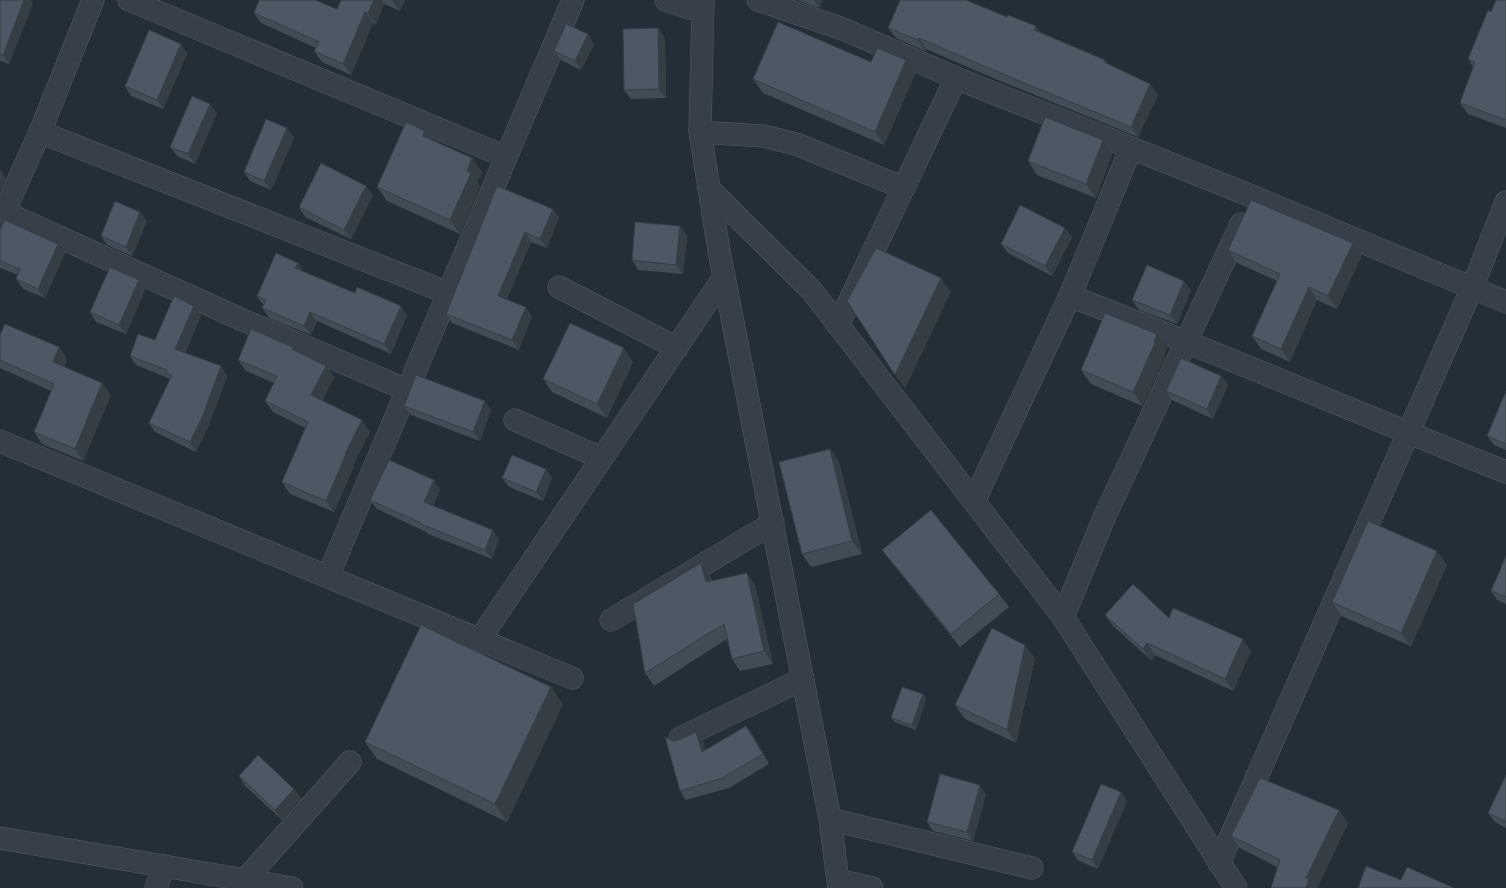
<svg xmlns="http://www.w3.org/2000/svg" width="1506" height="888" viewBox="0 0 1506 888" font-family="Inter,sans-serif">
  <rect width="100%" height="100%" fill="#232e37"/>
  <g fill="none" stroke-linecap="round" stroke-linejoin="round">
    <g stroke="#545d66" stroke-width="23">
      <g id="minor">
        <polyline points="129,0 506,157"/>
        <polyline points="666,0 702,12"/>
        <polyline points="703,0 700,132 719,251 830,819 839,888"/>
        <polyline points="758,0 843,29 956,78 1254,197 1506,302"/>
        <polyline points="40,132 448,293"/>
        <polyline points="700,132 763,136 796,144 904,188"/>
        <polyline points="709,189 812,291 1063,617 1236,888"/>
        <polyline points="4,212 236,317 407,390"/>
        <polyline points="0,221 40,132 93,0"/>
        <polyline points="559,287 677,348"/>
        <path d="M1070,296C1216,352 1360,414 1506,472"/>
        <polyline points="838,325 956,78"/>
        <polyline points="515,420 601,458"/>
        <polyline points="0,441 572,678"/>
        <polyline points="974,501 1070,296 1131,148"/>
        <polyline points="328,576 573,0"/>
        <polyline points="1063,617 1104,518 1241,224"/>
        <polyline points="611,620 773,523"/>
        <polyline points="480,639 724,277"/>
        <polyline points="680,738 803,679"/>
        <polyline points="830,819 1032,868"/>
        <polyline points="0,838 292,888"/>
        <polyline points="1219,863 1472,288 1506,202"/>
        <polyline points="245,880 350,762"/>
        <polyline points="838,880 872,888"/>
        <polyline points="156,888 164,866"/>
      </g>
    </g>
    <use href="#minor" stroke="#373f48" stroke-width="22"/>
  </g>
  <g fill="#414c55">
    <polygon points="0,0 33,3 9,64 0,61"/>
    <polygon points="341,0 405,0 400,11 384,4 376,24 373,23 351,75 322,62 314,51 316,48 261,23 254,13 337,9"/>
    <polygon points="797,0 823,0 819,8"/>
    <polygon points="1506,0 1506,128 1468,114 1460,103 1473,67 1468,59 1491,12"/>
    <polygon points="888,28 1040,32 1105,60 1108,64 1150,84 1158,95 1138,137 993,78 926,49 925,51 896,38"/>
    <polygon points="665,38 666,98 631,99 624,90"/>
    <polygon points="181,44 187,54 163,109 131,96 125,86"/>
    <polygon points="594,44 581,70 561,60 554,51"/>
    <polygon points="871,62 915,74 884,145 763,93 753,79"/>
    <polygon points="217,113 195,164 177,156 170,147"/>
    <polygon points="287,128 294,138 271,190 250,181 244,172"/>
    <polygon points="425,131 431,140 472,158 482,172 477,182 480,186 460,234 387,201 377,187"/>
    <polygon points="1103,140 1112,154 1096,198 1037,175 1028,161"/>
    <polygon points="497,186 553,209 559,218 547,248 531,242 507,299 532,316 519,350 452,323 446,314"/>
    <polygon points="373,195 351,239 305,217 299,207"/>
    <polygon points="147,221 132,256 107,245 101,236"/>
    <polygon points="680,226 687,236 683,274 638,270 632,260"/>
    <polygon points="0,230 58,244 65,253 45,298 23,289 16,279 18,275 0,268"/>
    <polygon points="1072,237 1052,276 1008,253 1001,244"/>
    <polygon points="1228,250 1362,255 1337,309 1317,300 1290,362 1261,349 1252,336 1277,281 1237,263"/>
    <polygon points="298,263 304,272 407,315 391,354 317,321 311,335 269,318 262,308 264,306 257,296"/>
    <polygon points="145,290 126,334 96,322 90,312"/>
    <polygon points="1191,290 1177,324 1139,310 1132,300"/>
    <polygon points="194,306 201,315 185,353 221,366 227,376 209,425 196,452 155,432 149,423 170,379 136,365 130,356 155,340"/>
    <polygon points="0,335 59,347 67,359 64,367 111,395 83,461 42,444 34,432 51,391 0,368"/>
    <polygon points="1167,348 1164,355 1165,357 1142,406 1091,384 1081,370"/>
    <polygon points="296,351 326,366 334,377 322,401 370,432 353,465 354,466 334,512 290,494 282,482 305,428 273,412 265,401 274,383 246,371 238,360"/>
    <polygon points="633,362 607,418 552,392 543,379"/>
    <polygon points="1221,376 1228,385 1213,419 1172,400 1166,391"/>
    <polygon points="1506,391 1506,450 1494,445 1487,436"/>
    <polygon points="404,406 491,410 480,441 411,415"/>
    <polygon points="830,449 839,462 862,554 811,567 802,554"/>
    <polygon points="502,478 552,478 543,501 509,487"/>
    <polygon points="440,490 433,506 499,539 492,559 428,534 426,532 377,509 370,500"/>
    <polygon points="882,550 999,594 1009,607 960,647 892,563"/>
    <polygon points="1437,551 1447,565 1411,646 1341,616 1332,602"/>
    <polygon points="1506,556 1506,604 1497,600 1491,591"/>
    <polygon points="710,575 712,581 755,585 773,664 740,671 732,659 727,639 654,686 645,673"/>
    <polygon points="1105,615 1169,618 1251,651 1233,691 1155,655 1152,661 1114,627"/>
    <polygon points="1035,658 1016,743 965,719 955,705"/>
    <polygon points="923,694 926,699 916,730 895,722 891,718"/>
    <polygon points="563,704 507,822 377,759 365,742"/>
    <polygon points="746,726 753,735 769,764 729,788 686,800 680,791 703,741 705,750"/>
    <polygon points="1506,775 1506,828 1495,822 1488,813"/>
    <polygon points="239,776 294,789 301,798 282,820 245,786"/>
    <polygon points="1121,792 1127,801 1098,869 1079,861 1072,852"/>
    <polygon points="986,794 973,841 933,831 927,822"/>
    <polygon points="1339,810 1348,823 1317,888 1271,888 1277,867 1240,848 1231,836"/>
  </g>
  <g fill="#353e45">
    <polygon points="24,0 31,0 33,3 9,64 3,55"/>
    <polygon points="374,0 381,0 384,4 376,24 368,13"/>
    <polygon points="392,0 405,0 400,11"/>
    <polygon points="814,0 823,0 819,8"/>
    <polygon points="365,12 373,23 351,75 343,64"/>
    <polygon points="1036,26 1043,37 1034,30"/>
    <polygon points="658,28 665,38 666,98 659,89"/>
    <polygon points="588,34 594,44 581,70 575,61"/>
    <polygon points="919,38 926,49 925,51 918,40"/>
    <polygon points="181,44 187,54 163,109 157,100"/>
    <polygon points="906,60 915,74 884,145 875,132"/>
    <polygon points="1150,84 1158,95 1138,137 1131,127"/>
    <polygon points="210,104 217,113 195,164 188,154"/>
    <polygon points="287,128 294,138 271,190 264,181"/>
    <polygon points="425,131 434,145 423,136"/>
    <polygon points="1103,140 1112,154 1096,198 1086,184"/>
    <polygon points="472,158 482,172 477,182 480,186 460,234 450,220 467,171"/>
    <polygon points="0,169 6,178 0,191"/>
    <polygon points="366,186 373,195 351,239 344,230"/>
    <polygon points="553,209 559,218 547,248 540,239"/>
    <polygon points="140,212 147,221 132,256 126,247"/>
    <polygon points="680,226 687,236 683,274 676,265"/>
    <polygon points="1065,228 1072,237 1052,276 1045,266"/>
    <polygon points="525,232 531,242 504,305 498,296"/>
    <polygon points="1353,243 1362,255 1337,309 1328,296"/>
    <polygon points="58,244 65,253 45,298 38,289"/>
    <polygon points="298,263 304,272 295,268"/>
    <polygon points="941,278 951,292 905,389 895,375"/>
    <polygon points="139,280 145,290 126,334 119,325"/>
    <polygon points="1184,281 1191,290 1177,324 1170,315"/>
    <polygon points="1309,287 1317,300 1290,362 1281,349"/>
    <polygon points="194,306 201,315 182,358 175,349"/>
    <polygon points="401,306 407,315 391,354 384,344"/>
    <polygon points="526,307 532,316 519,350 512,340"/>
    <polygon points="310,312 317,321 311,335 304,326"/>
    <polygon points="1157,334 1167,348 1164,355 1165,357 1142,406 1133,392"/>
    <polygon points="59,347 67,359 61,374 53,362"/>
    <polygon points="624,348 633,362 607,418 597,404"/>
    <polygon points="221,366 227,376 209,425 196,452 190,442"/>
    <polygon points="326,366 334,377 319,407 311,395"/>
    <polygon points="1221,376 1228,385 1213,419 1207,409"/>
    <polygon points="102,383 111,395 83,461 75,449"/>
    <polygon points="485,401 491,410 480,441 473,432"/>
    <polygon points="362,420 370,432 353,465 354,466 334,512 326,501 345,454"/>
    <polygon points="830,449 839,462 862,554 852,541"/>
    <polygon points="546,469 552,478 543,501 536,492"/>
    <polygon points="434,480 440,490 430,512 424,502"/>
    <polygon points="493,530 499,539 492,559 485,550"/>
    <polygon points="1437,551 1447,565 1411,646 1401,633"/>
    <polygon points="701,563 710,575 715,595 706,582"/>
    <polygon points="747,573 755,585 773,664 764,651"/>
    <polygon points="1243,639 1251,651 1233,691 1225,679"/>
    <polygon points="1147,643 1155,655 1152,661 1143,649"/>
    <polygon points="1025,645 1035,658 1016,743 1007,730"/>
    <polygon points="551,687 563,704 507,822 495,804"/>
    <polygon points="923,694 926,699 916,730 912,725"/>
    <polygon points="746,726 753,735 769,764 763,754"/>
    <polygon points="696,732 703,741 708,761 702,752"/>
    <polygon points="980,785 986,794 973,841 967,832"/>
    <polygon points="294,789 301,798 282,820 275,810"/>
    <polygon points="1121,792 1127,801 1098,869 1092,860"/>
    <polygon points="1339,810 1348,823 1317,888 1306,888 1306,878"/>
  </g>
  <g fill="#4c5863" stroke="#353e45">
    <polygon points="0,0 24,0 3,55 0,54"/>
    <polygon points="259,0 315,0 337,9 341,0 374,0 368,13 365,12 343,64 314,51 319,42 254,13"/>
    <polygon points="900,0 966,0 1007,17 1008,15 1036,26 1034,30 1105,60 1104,62 1150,84 1131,127 986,67 919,38 918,40 888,28"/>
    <polygon points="1496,0 1506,0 1506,120 1460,103 1475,62 1468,59 1488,10 1491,12"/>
    <polygon points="778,22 871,62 877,48 906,60 875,132 753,79"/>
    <polygon points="566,24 588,34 575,61 554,51"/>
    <polygon points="658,28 659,89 624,90 623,29"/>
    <polygon points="149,30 181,44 157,100 125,86"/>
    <polygon points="192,96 210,104 188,154 170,147"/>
    <polygon points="1045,117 1103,140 1086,184 1028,161"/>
    <polygon points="266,119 287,128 264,181 244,172"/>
    <polygon points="406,122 425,131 423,136 472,158 467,171 471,173 450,220 377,187"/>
    <polygon points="321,163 366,186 344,230 299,207"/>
    <polygon points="497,186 553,209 540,239 525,232 498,296 526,307 512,340 446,314"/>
    <polygon points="1251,200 1353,243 1328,296 1309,287 1281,349 1252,336 1280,274 1228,250"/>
    <polygon points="115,201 140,212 126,247 101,236"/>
    <polygon points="1020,205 1065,228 1045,266 1001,244"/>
    <polygon points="5,220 58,244 38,289 16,279 20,269 0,261 0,230"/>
    <polygon points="635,222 680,226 676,265 632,260"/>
    <polygon points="876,248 941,278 895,375 847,301"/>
    <polygon points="276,253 298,263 295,268 355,293 357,287 401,306 384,344 310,312 304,326 262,308 266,300 257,296"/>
    <polygon points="1147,265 1184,281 1170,315 1132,300"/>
    <polygon points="110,267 139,280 119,325 90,312"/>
    <polygon points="174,296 194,306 175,349 221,366 203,415 190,442 149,423 172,375 166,373 167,370 130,356 138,334 155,340"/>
    <polygon points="1105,313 1157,334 1154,342 1155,343 1133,392 1081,370"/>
    <polygon points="570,323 624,348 597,404 543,379"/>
    <polygon points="5,324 59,347 53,362 102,383 75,449 34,432 54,384 0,360 0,335"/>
    <polygon points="251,329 293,347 292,349 326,366 311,395 362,420 345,454 346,454 326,501 282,482 308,422 265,401 277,376 238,360"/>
    <polygon points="1181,358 1221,376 1207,409 1166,391"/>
    <polygon points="416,375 485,401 473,432 404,406"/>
    <polygon points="1506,391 1506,444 1487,436"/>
    <polygon points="830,449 852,541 802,554 779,462"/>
    <polygon points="512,455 546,469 536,492 502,478"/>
    <polygon points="389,460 434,480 424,502 493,530 485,550 421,524 421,523 370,500"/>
    <polygon points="931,510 999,594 951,634 882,550"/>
    <polygon points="1368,521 1437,551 1401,633 1332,602"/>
    <polygon points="1506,556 1506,597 1491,591"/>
    <polygon points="701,563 706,582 747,573 764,651 732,659 724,624 645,673 633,604"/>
    <polygon points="1133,584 1169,618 1173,608 1243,639 1225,679 1147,643 1143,649 1105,615"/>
    <polygon points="421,625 551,687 495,804 365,742"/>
    <polygon points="992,628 1025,645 1007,730 955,705"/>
    <polygon points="902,687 923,694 912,725 891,718"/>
    <polygon points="746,726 763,754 722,778 680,791 665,737 673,741 679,740 696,732 702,752"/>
    <polygon points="258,755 294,789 275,810 239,776"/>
    <polygon points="940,774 980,785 967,832 927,822"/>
    <polygon points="1506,775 1506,822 1488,813"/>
    <polygon points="1260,778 1339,810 1306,878 1309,879 1306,888 1271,888 1280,860 1231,836"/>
    <polygon points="1101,784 1121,792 1092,860 1072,852"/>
    <polygon points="1366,866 1401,880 1407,867 1454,888 1358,888"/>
  </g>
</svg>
